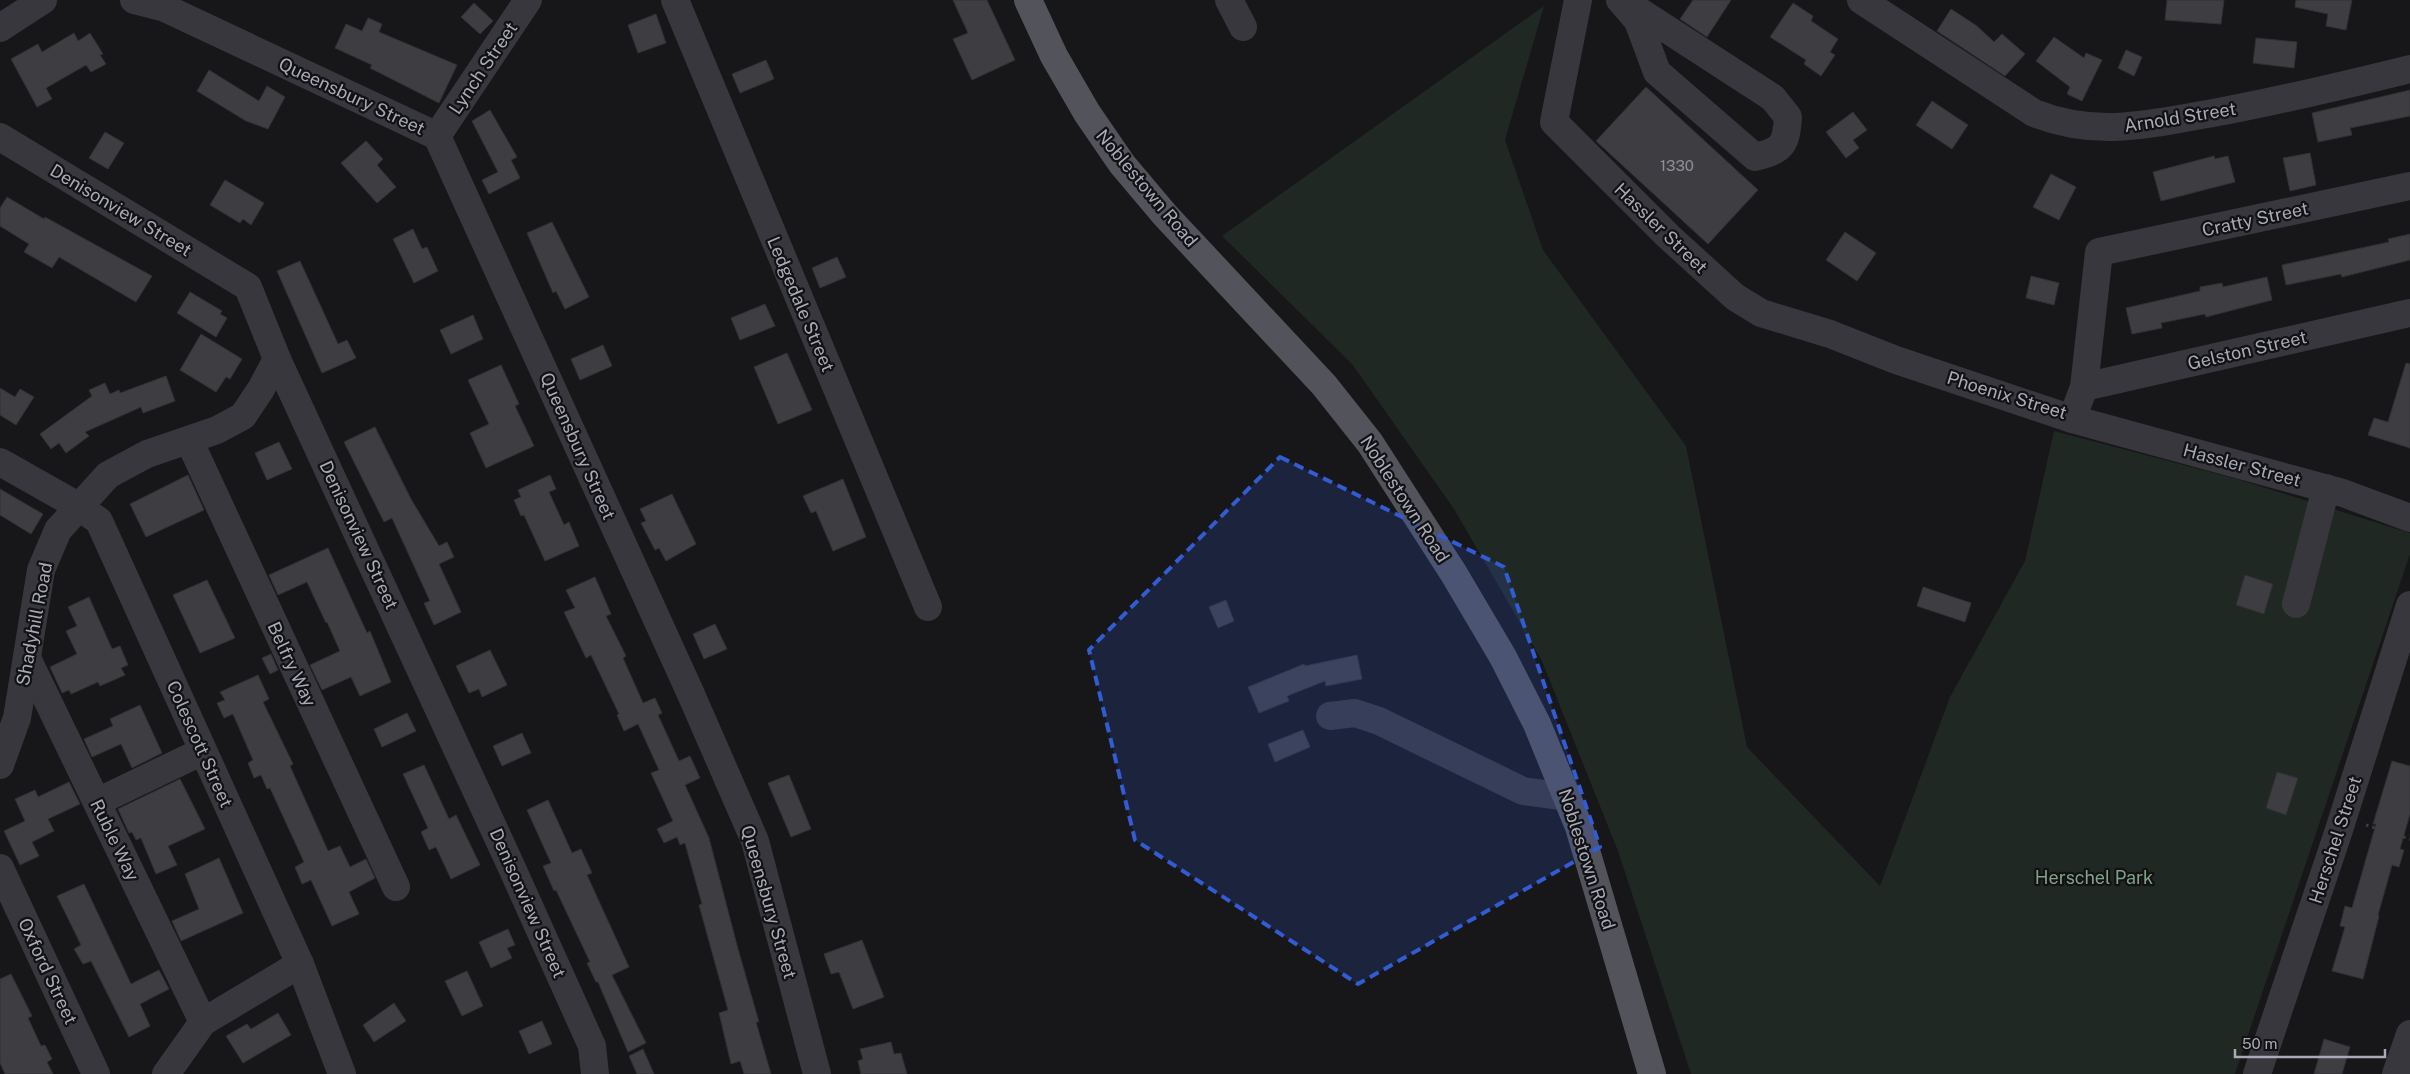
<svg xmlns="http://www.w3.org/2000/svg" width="2410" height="1074" viewBox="0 0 2410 1074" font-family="'Public Sans',sans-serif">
  <rect width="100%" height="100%" fill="#171618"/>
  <polygon fill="#202823" points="1544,6 1505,140 1543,250 1686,446 1747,747 1880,886 1950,697 2025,561 2054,431 2237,479 2410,533 2410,554 2235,1074 1691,1074 1618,851 1542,661 1454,509 1352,364 1222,236"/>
  <g fill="#3e3e42" stroke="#313034">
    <polygon points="953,0 987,0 1015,60 972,80 953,39 968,33"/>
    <polygon points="1693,0 1731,0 1707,37 1680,19"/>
    <polygon points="2167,0 2224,0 2221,24 2165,20"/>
    <polygon points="2296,0 2352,0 2346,30 2326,26 2328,14 2295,7"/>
    <polygon points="474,3 493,21 480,34 461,17"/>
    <polygon points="1793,3 1813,16 1811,21 1838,39 1830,52 1835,55 1821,76 1804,64 1806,60 1770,37"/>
    <polygon points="1951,9 1977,26 1994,42 2002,34 2025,54 2005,76 1937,31"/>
    <polygon points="656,14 666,43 638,53 628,25"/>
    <polygon points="368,18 382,24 379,32 457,65 439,103 370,68 372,65 335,48 346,24 362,31"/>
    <polygon points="74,33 78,41 90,33 103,54 100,55 106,64 91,72 86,65 46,88 52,99 37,107 11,59 38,44 42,52"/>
    <polygon points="2054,37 2084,58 2086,53 2102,60 2082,101 2067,94 2070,87 2036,61"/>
    <polygon points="2256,38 2297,42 2294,68 2253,63"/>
    <polygon points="2126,50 2142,57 2134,76 2118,68"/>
    <polygon points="766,60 774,79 740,93 732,74"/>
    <polygon points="209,70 259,101 267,86 285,97 268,129 246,121 197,91"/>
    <polygon points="1646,87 1758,190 1708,244 1596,141"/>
    <polygon points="2410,90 2410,116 2350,128 2352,135 2318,142 2312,113"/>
    <polygon points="1932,101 1968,125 1952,149 1916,125"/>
    <polygon points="490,110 517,157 511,160 520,178 489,194 482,180 498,172 472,121"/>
    <polygon points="1853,112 1867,130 1853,140 1859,148 1846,158 1826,132"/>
    <polygon points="105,132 124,143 108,169 89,158"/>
    <polygon points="366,141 383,159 377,165 396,187 377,203 341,163"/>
    <polygon points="2310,153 2316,185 2290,191 2283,158"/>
    <polygon points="2214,156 2215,159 2228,156 2235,182 2161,201 2153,172"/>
    <polygon points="2051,174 2076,187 2059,220 2033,207"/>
    <polygon points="225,180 264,203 251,225 243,219 240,223 210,205"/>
    <polygon points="7,197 44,219 45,217 152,276 136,302 59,257 52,268 24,252 29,244 0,226 0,208"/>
    <polygon points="552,222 589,297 565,309 556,291 553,293 527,233"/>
    <polygon points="413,229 422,249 427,247 438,271 414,283 393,239"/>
    <polygon points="1845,232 1876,253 1857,281 1826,260"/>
    <polygon points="2410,234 2410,260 2342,277 2341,274 2286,285 2282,265 2389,242 2388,239"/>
    <polygon points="837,257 846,277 820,288 812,268"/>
    <polygon points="300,261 338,344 347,340 356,358 322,373 277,271"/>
    <polygon points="2031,276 2059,283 2054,305 2026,298"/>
    <polygon points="2267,277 2272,300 2206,317 2205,314 2161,323 2162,328 2132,334 2126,308 2200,291 2200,287 2222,283 2223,287"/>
    <polygon points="190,292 222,311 220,314 227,318 216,337 177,313"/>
    <polygon points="765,304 775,326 740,340 731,318"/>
    <polygon points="473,315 483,339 451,354 440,330"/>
    <polygon points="201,334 242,359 230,379 226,377 216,392 180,370"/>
    <polygon points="603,345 612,366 580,380 571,359"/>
    <polygon points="787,353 812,410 778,424 754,367"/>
    <polygon points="2406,363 2410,364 2410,448 2368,435 2374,418 2388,422"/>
    <polygon points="501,365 519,404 515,406 534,446 486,468 470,433 489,424 468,380"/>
    <polygon points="166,376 175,401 143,413 141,407 85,432 89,436 66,453 59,443 51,449 40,434 92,396 89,390 105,383 110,394 119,390 120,393"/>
    <polygon points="0,388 15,397 20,389 34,397 16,425 0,415"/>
    <polygon points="375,427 411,499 439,546 447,542 454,557 439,564 461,612 434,625 424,603 430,601 392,518 384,522 344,442"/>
    <polygon points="279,442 292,469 267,480 255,453"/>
    <polygon points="188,475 204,510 146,537 130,504"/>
    <polygon points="550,475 556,489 549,492 564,525 569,522 579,546 545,561 524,515 521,516 514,500 521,497 518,490"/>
    <polygon points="843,479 866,537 833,551 816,511 811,513 803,496"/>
    <polygon points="0,489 43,514 31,534 0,515"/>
    <polygon points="672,494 696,544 666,561 659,548 655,550 641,523 646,521 640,509"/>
    <polygon points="328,548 367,633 370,631 391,682 360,696 351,677 322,690 310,665 340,651 327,622 326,623 307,582 278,595 269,575"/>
    <polygon points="2245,575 2273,584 2264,614 2236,605"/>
    <polygon points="595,577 611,614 606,616 626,656 623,658 643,703 655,698 662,713 658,715 679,761 690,756 700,778 685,785 709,838 738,949 759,1022 756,1022 771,1074 744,1074 740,1061 731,1064 719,1013 728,1010 699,905 702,904 685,843 680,845 677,837 664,843 657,829 673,821 651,773 659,770 638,724 624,731 617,715 619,714 591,655 586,658 564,612 575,608 566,590"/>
    <polygon points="207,580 235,638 200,653 173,595"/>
    <polygon points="1923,587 1971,603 1965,622 1917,606"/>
    <polygon points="89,597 112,649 120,646 128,665 121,668 125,675 100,686 98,682 71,694 69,690 62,693 50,667 77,654 66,631 77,626 68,607"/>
    <polygon points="1226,600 1234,621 1218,628 1209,607"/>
    <polygon points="715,624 727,649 704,659 693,634"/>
    <polygon points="490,650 507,685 482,697 479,689 469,693 456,666"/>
    <polygon points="271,654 278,670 270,674 262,658"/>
    <polygon points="1357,655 1362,679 1326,686 1325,681 1287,696 1289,701 1259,713 1248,687 1304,664 1305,666"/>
    <polygon points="258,675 269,699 263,702 293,764 290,766 328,851 340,846 350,867 366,859 375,878 349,892 359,914 332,926 311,880 302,884 295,867 304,862 270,788 267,789 261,775 254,778 248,763 253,760 233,714 224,718 217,703 225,700 220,692"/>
    <polygon points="140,705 162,753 132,768 121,744 92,757 84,739 113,726 110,719"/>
    <polygon points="407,713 416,731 382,747 374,729"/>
    <polygon points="1303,730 1310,747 1275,762 1268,744"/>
    <polygon points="522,733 531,753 502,766 493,746"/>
    <polygon points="2392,761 2410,766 2410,814 2400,849 2404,850 2399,867 2392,865 2378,915 2379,916 2363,979 2332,971 2345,927 2340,926 2345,906 2352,908 2376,824 2373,824"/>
    <polygon points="424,765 449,819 456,815 480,865 451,879 436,847 429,850 421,832 428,828 403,774"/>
    <polygon points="2277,772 2298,778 2286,815 2266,808"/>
    <polygon points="789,775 811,829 791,837 768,783"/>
    <polygon points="180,779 205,829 168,846 177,865 156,874 141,838 136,840 132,832 129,833 118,809"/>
    <polygon points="69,782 80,804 48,819 54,831 32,842 39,856 20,865 4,831 25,821 15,799 35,790 38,797"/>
    <polygon points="548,800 572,853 581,849 592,873 587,875 629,967 612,975 646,1043 628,1052 598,982 596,982 587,963 590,962 556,890 554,891 543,866 551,863 527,810"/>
    <polygon points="219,858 243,913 181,941 172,921 199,909 185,874"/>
    <polygon points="84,884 131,984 159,970 169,989 140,1004 150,1026 129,1037 91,961 83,964 74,949 81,945 57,896"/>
    <polygon points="508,929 515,945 507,948 512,958 491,968 479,942"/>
    <polygon points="862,940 884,997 853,1009 839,972 831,974 824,954"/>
    <polygon points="467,971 483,1006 462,1016 445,981"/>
    <polygon points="11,974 32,1016 28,1018 41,1046 45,1045 52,1059 47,1062 53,1074 5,1074 0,1063 0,979"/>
    <polygon points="394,1003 406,1021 374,1042 363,1025"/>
    <polygon points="278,1013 291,1035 243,1063 226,1036 247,1024 251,1029"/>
    <polygon points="542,1021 552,1044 529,1054 519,1031"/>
    <polygon points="2324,1039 2350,1047 2342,1074 2314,1074"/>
    <polygon points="891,1042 894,1054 901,1053 907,1074 861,1074 858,1061 863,1059 860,1049"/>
    <polygon points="643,1049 654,1074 637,1074 629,1056"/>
  </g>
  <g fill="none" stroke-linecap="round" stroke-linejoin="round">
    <polyline stroke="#3d3e44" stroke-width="3" stroke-dasharray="2.5 4" stroke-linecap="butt" points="2366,825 2410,839"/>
    <g stroke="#37373d" stroke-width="28">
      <polyline points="134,0 165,8 437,136 690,692 755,841 817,1074"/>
      <polyline points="675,0 928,607"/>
      <polyline points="1229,0 1243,27"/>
      <polyline points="1578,0 1554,122 1668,236 1735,297 1761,313 1830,334 1896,360 2072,419 2343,493 2410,518"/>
      <path d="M1620,0L1638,21L1657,72L1755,157C1783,150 1786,145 1788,117L1773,98L1622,0"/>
      <path d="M1861,0L2034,113C2097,138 2149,124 2213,113C2279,101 2345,85 2410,69"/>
      <polyline points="0,28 43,0"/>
      <polyline points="437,136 528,0"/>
      <polyline points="0,137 248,287 277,359 512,868 592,1046 595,1074"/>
      <polyline points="2084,387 2410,313"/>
      <polyline points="2072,419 2084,387 2099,252 2410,186"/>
      <polyline points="189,440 396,887"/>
      <polyline points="0,462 78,506 99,521 300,964 342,1074"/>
      <polyline points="2296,604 2326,488"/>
      <polyline points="27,658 203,1022"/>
      <polyline points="1330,716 1355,713 1379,721 1523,791 1567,797"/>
      <polyline points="0,765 17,718 41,570 58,530 108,475 147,454 217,430 243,416 261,389 277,359"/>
      <polyline points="97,802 203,751"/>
      <polyline points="0,868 96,1074"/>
      <polyline points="166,1074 203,1022 300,964"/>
      <polyline points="2257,1074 2339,830 2410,605"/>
      <polyline points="2396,1074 2410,1034"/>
    </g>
    <polyline stroke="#53535c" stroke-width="28" points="1028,0 1054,56 1087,113 1122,164 1165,215 1324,385 1370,443 1454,574 1503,657 1537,724 1579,827 1652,1074"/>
  </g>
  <path fill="#325cd3" fill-opacity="0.2" stroke="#325cd3" stroke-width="4" stroke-dasharray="10 6" stroke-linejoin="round" d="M1280,457L1504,567L1600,847L1358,984L1135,840L1089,650Z"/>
  <g text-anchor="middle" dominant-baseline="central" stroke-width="4.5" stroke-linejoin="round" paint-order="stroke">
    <g font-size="15" fill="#8e8f9a">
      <text x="1677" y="165">1330</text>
    </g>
    <g font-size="18" fill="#a8aab8" stroke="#121113">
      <text transform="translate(483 68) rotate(-56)">Lynch Street</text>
      <text transform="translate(352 96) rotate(25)">Queensbury Street</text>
      <text transform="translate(2180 117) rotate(-9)">Arnold Street</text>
      <text transform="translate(1147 188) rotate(50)">Noblestown Road</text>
      <text transform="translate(121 210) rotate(31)">Denisonview Street</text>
      <text transform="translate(2255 219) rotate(-12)">Cratty Street</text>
      <text transform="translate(1661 228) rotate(44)">Hassler Street</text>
      <text transform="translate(801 304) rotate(67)">Ledgedale Street</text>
      <text transform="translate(2247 350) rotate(-13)">Gelston Street</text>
      <text transform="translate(2007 395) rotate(17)">Phoenix Street</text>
      <text transform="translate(578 446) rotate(66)">Queensbury Street</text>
      <text transform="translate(2242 465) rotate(15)">Hassler Street</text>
      <text transform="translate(1405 499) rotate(57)">Noblestown Road</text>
      <text transform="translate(359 535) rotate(65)">Denisonview Street</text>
      <text transform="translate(34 624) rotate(-79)">Shadyhill Road</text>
      <text transform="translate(292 664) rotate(65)">Belfry Way</text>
      <text transform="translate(200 744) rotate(66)">Colescott Street</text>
      <text transform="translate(115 840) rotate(64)">Ruble Way</text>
      <text transform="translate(2335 840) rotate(-72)">Herschel Street</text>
      <text transform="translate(1587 859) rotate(72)">Noblestown Road</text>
      <text transform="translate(769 902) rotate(74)">Queensbury Street</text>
      <text transform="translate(528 903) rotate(66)">Denisonview Street</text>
      <text transform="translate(48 971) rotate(65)">Oxford Street</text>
    </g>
    <g font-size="18" fill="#7fa388" stroke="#121113">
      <text x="2094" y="877">Herschel Park</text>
    </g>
  </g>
  <path d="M2235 1049v8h150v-8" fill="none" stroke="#a8aab8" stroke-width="2.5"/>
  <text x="2242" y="1049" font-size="15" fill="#a8aab8" stroke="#121113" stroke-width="4" paint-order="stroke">50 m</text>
</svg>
